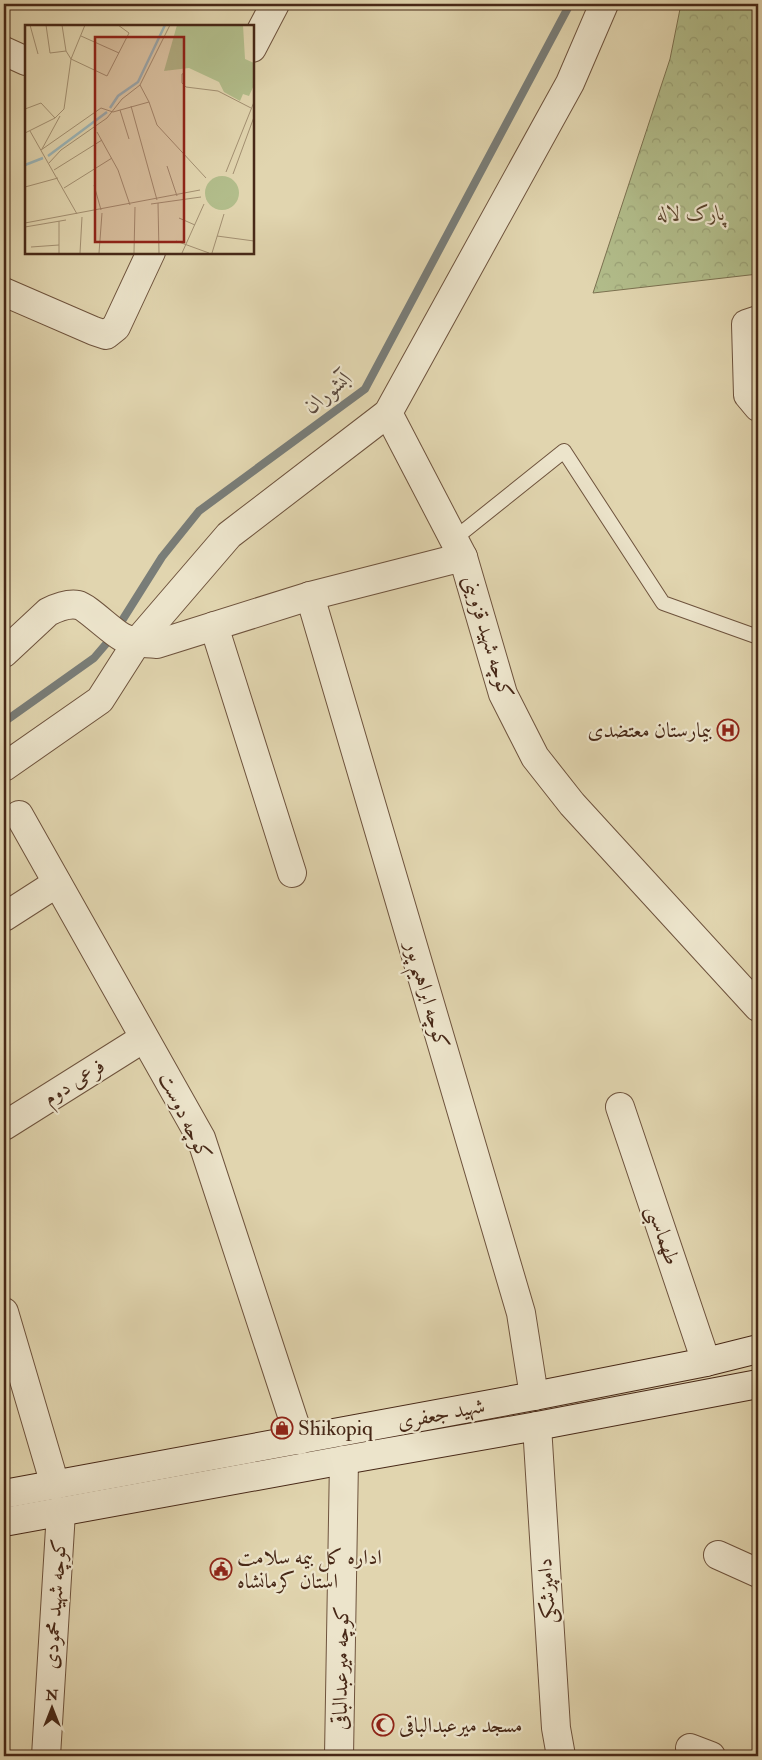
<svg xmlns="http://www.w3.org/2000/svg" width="762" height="1760" viewBox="0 0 762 1760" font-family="'IM FELL Double Pica',Amiri,serif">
  <defs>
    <pattern id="park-crowns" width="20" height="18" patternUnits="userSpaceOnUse" patternTransform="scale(1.25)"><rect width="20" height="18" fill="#b2bd8b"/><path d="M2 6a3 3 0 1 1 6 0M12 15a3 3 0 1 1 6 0" fill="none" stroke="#9aa277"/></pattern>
  </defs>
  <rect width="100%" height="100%" fill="#e1d5af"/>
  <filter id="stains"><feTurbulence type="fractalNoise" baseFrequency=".004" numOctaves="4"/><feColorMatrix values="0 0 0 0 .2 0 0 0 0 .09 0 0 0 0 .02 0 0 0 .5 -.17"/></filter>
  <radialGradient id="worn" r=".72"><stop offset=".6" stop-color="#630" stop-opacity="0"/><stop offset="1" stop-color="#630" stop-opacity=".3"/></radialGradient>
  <polygon fill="url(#park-crowns)" stroke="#7c7251" points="681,4 758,4 758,274 593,293 670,59"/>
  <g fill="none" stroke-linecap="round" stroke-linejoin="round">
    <g stroke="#797d78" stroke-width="8">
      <polyline points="118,627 162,557 199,511 365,389 570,4"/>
      <polyline points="4,722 94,658 112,637"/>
    </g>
    <g stroke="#6e533d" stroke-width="16">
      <polyline id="lane" points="454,539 564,451 663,603 758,637"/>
    </g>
    <g stroke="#6e533d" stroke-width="30">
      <g id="street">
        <polyline points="252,48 275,4"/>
        <polyline points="4,51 26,61"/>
        <polyline points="4,292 94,331 106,335 116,327 151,252"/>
        <polyline points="758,320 746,324 748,395 758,407"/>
        <polyline points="388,413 463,557"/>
        <polyline points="310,596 521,1313 534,1396"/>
        <polyline points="214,626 292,873"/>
        <path d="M4,653L48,612C56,608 68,603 78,605C87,607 111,631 122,637C133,643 145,643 157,644L310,596L463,557L503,694L535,757L572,804L758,1007"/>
        <polyline points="4,767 100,700 137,642 229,535 388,413 570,83 604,4"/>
        <polyline points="19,815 201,1138 300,1440"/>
        <polyline points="4,917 57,883"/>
        <polyline points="620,1107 706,1362"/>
        <polyline points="4,1126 144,1038"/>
        <polyline points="4,1312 55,1485"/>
        <polyline points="537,1426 556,1728 561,1756"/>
        <polyline points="718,1555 758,1573"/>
        <polyline points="690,1748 711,1756"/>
        <polyline points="46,1756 61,1512"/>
        <polyline points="339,1756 344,1460"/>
      </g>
    </g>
    <g stroke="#472817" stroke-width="30">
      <g id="secondary">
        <polyline points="4,1494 534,1396 706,1362 758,1349"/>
        <polyline points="4,1522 344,1460 537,1426 758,1384"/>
      </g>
    </g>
    <use href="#lane" stroke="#ece4cb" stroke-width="14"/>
    <use href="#street" stroke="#ece4cb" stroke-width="28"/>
    <use href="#secondary" stroke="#ece4cb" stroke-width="28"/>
  </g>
  <defs>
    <g id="hospital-ring" transform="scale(1.125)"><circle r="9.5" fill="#ece4cb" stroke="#8f2418" stroke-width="1.5"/><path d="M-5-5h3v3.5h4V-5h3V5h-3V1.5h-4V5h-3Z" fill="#8f2418"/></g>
    <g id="shop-ring" transform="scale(1.125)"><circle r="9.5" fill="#ece4cb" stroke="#8f2418" stroke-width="1.5"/><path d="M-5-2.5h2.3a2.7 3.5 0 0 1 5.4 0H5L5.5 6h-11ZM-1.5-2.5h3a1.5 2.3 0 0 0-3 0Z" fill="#8f2418"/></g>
    <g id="civic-ring" transform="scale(1.125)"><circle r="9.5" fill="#ece4cb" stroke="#8f2418" stroke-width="1.5"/><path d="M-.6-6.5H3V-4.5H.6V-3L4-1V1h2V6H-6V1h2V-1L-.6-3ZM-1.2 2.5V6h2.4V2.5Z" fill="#8f2418"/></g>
    <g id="mosque-ring" transform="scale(1.125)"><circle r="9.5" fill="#ece4cb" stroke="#8f2418" stroke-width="1.5"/><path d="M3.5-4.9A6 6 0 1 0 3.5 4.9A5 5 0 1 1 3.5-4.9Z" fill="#8f2418"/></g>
  </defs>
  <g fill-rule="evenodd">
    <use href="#hospital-ring" x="728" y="730"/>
    <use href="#shop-ring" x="282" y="1428"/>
    <use href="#civic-ring" x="221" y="1569"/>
    <use href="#mosque-ring" x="383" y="1725"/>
  </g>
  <g text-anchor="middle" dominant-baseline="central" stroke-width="4.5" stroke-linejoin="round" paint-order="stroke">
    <g font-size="21" font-style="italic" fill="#5c462e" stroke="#ece4cb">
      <text x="691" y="213">پارک لاله</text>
    </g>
    <g font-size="21" fill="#472817" stroke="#ece4cb">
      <text transform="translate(488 637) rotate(73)">کوچه شهید قزوینی</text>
      <text transform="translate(427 995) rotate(74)">کوچه ابراهیم پور</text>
      <text transform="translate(74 1082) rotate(-32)">فرعی دوم</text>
      <text transform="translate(185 1116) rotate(64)">کوچه دوست</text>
      <text transform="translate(663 1235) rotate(71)">طهماسبی</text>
      <text transform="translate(441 1414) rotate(-11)">شهید جعفری</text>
      <text transform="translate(547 1591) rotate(-94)">دامپزشکی</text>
      <text transform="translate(55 1604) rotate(-86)">کوچه شهید محمودی</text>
      <text transform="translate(341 1668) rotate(-89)">کوچه میرعبدالباقی</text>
    </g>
    <g font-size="21" fill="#472817" stroke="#ece4cb" text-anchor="start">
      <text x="712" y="730" text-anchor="end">بیمارستان معتضدی</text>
      <text x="298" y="1428">Shikopiq</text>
      <text x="237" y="1557">اداره کل بیمه سلامت<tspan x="237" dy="24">استان کرمانشاه</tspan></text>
      <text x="399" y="1725">مسجد میرعبدالباقی</text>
    </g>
    <g font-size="22" font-style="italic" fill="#5c4b3f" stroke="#ece4cb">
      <text transform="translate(328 392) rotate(-39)">آبشوران</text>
    </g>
  </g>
  <g transform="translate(25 25)">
    <rect width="229" height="229" fill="#e1d5af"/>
    <path d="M180 168a17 17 0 1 1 34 0a17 17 0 1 1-34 0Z" fill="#b2bd8b"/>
    <path d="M152,0H218L220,34L229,38V60L224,71L218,69L215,76L199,67L194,57L164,43L139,46Z" fill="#b2bd8b"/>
    <path fill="none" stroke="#9bb5b8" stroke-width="2.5" d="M85,83L93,71L113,57L140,0M23,131L82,87M0,140L18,133"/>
    <path fill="none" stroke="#a39072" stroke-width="1" d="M5,0L13,29M21,0L25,28L41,26M37,0L41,26L46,34L82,51L104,8L93,0M56,11L94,28M160,48L157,49V58L161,62L193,66L226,83M115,60L124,77M106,81L132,175M0,84L16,78L30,93M95,85L104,114M5,106L52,189M72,107L93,145L105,180M0,108L30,93L39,84L46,34L60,0M17,124L35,91M16,125L76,83L88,87L124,77L132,100L181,153M24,138L36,125L82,93L97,74L115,60L145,0M142,141L152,171M29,145L77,115M201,147L229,77M208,149L229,92M69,160L76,185M0,162L33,153M39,163L87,133M133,178L134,228M126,179L176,172M154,193L170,200M0,198L175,165M0,202L41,195M192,211L229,216M151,216L184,228M6,222L34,220M34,228V196M55,228L57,192M74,228L77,188M109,228L110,182M157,228L179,179M187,228L199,189"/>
    <path fill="#8f2418" fill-opacity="0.15" stroke="#8f2418" stroke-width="2.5" d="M70,12H159V217H70Z"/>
    <rect width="229" height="229" fill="none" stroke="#472817" stroke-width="2.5"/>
  </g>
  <rect width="762" height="1760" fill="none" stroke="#e1d5af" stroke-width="20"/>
  <rect x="5" y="5" width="752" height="1750" fill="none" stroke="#472817" stroke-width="2.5"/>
  <rect x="10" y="10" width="742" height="1740" fill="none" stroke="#472817"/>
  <g transform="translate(52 1708)" stroke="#ece4cb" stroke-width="4" paint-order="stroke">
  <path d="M0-4L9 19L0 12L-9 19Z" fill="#472817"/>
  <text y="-8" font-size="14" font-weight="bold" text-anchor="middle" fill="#472817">N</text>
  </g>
  <rect width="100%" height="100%" filter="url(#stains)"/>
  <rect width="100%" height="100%" fill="url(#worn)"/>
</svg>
